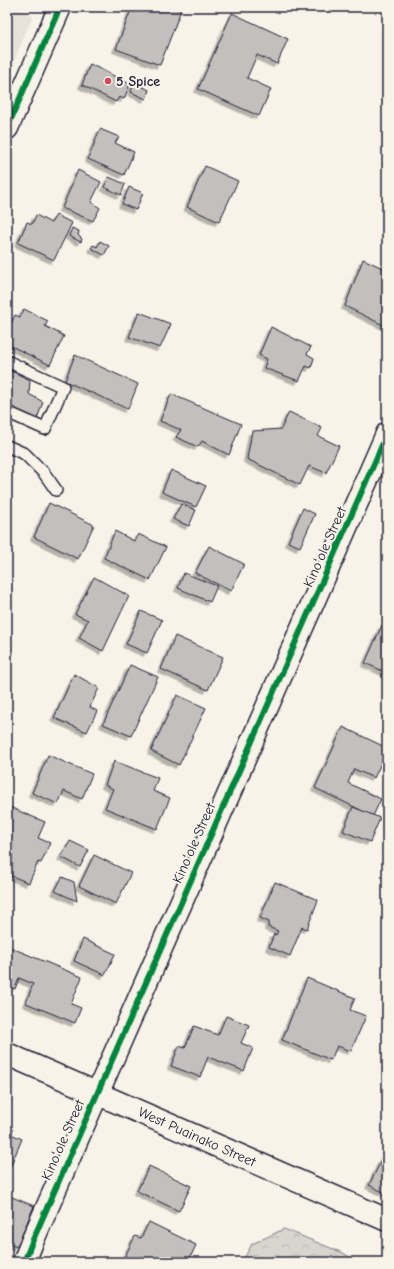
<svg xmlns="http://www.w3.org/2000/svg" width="394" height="1269" viewBox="0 0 394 1269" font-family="'Comic Neue',sans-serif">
  <defs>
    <pattern id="forest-crowns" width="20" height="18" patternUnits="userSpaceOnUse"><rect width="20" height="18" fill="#d8d5cf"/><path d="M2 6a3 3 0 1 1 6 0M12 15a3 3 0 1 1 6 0" fill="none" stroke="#b9b7b3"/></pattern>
    <filter id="shadow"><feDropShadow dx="-3.5" dy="3.5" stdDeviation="0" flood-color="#0004"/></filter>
  </defs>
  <rect width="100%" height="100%" fill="#f7f3e8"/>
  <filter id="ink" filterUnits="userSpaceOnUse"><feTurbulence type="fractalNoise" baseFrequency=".025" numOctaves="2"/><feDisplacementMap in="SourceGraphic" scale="8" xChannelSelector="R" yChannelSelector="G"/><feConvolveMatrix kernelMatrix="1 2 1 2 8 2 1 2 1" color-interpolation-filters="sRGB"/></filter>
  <g filter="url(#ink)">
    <polygon fill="#e7e3db" points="7,7 14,7 33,16 7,78"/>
    <polygon fill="url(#forest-crowns)" stroke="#7d7c85" points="284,1229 343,1253 358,1262 242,1262 252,1244"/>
    <g fill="#c2bfbd" stroke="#22223b" filter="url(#shadow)">
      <polygon points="132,7 173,7 181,10 160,65 116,49"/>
      <polygon points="232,13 288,39 277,64 257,55 247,78 271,89 259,116 198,89"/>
      <polygon points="90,64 130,84 124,99 119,97 116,102 82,85"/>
      <polygon points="134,82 149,90 146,99 131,92"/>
      <polygon points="100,129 119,137 115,143 134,152 124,175 88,159"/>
      <polygon points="205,166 238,181 219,222 187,207"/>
      <polygon points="78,170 101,182 91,202 100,208 93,221 62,208"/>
      <polygon points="109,177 125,184 121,195 104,187"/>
      <polygon points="129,187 143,193 136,210 122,204"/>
      <polygon points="36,215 51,223 56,215 72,223 54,260 18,243 27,222 32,224"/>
      <polygon points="72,228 79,231 78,235 82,239 81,242 69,236"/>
      <polygon points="100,241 109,246 104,255 91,248 93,245 97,247"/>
      <polygon points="363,259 385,269 384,272 387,274 387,327 345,306"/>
      <polygon points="24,309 48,321 45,326 64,336 50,365 7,344 7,332 15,315 20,317"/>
      <polygon points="139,312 171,324 160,348 129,337"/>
      <polygon points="271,327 311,347 307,354 314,358 311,368 306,366 299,381 264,368 267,359 259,355"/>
      <polygon points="75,355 138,384 128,409 65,381"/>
      <polygon points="7,369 30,380 29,394 43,402 37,419 7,406"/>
      <polygon points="171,394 241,424 229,455 202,441 198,447 176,437 181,430 160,421"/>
      <polygon points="289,412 322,428 318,436 339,446 326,473 309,466 300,485 247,459 252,431 281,429"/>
      <polygon points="171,470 206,486 196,507 162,492"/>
      <polygon points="49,503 94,525 78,559 34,537"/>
      <polygon points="181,504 196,510 189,526 173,519"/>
      <polygon points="303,508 315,514 300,547 288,542"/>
      <polygon points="115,531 134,541 138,534 166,547 150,580 104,558"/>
      <polygon points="209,546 244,564 231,591 195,573"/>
      <polygon points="184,573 217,586 210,602 178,588"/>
      <polygon points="94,577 129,596 103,651 79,638 88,620 75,614"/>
      <polygon points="141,611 162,620 147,653 126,644"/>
      <polygon points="382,625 387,630 387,673 365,663"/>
      <polygon points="175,636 223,657 208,690 161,669"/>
      <polygon points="130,665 158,677 131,736 103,724"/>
      <polygon points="74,674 99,688 90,707 97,711 87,732 54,718"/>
      <polygon points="177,695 206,708 179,765 151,751"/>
      <polygon points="343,727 387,748 387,751 374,778 354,769 348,783 381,799 373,816 315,788"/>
      <polygon points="48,755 92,774 82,799 64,791 58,804 32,793"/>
      <polygon points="114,761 158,778 153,791 170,798 157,829 105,808 113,789 105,785"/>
      <polygon points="7,806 45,822 38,838 50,843 41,863 38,862 29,883 7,874 7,868 12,855 7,853"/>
      <polygon points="353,807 380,818 370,842 343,831"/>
      <polygon points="70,841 89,850 80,867 61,857"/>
      <polygon points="94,855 131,873 116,904 79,886"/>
      <polygon points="62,877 74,882 77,901 55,891"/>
      <polygon points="275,882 318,900 307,929 302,927 290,956 269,947 274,934 276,935 278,931 268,927 269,922 260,918"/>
      <polygon points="83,939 115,954 105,975 74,961"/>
      <polygon points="7,946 82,977 71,1004 81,1008 75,1023 26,1003 33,984 19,978 15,989 7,986"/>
      <polygon points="307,978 355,998 350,1010 366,1016 351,1051 337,1046 331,1060 282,1040"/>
      <polygon points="226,1016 249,1025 241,1043 253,1048 244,1071 208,1057 200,1077 171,1066 179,1046 185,1048 194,1026 218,1035"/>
      <polygon points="7,1126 13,1129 11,1134 22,1139 7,1174"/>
      <polygon points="387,1149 387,1194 369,1185"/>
      <polygon points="149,1166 191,1186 179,1211 137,1191"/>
      <polygon points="7,1195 34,1206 17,1247 7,1243"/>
      <polygon points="149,1222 196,1245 189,1260 194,1262 122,1262 135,1236 141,1238"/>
    </g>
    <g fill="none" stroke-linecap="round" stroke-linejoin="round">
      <g stroke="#22223b" stroke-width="14">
        <g id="service">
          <polyline points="7,361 63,387 45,429 7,412"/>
          <polyline points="7,446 25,454 44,473 56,490"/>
        </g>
      </g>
      <g stroke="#22223b" stroke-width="25">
        <g id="tertiary">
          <polyline points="7,128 60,7"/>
          <polyline points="24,1262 32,1242 387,434"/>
        </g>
      </g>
      <g stroke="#22223b" stroke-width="25">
        <polyline id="trunk" points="7,1054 387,1220"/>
      </g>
      <use href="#service" stroke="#f7f3e8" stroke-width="11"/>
      <use href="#tertiary" stroke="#f7f3e8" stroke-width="22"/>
      <use href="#trunk" stroke="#f7f3e8" stroke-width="22"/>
      <g stroke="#f7f3e8" stroke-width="8">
        <g id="cycleway">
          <polyline points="7,128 60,7"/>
          <polyline points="24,1262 32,1242 387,434"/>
        </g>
      </g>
      <use href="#cycleway" stroke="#00873e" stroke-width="6"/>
    </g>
  </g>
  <circle fill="#d1495b" stroke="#f7f3e8" stroke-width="1.5" cx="108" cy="81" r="4"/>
  <g text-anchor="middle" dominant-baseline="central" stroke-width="4" stroke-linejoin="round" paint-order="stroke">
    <g font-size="14" font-weight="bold" fill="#22223b" stroke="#f7f3e8" text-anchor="start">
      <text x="116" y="81">5 Spice</text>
    </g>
    <g font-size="14" fill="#22223b" stroke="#f7f3e8">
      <text transform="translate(325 547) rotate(-66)">Kinoʻole Street</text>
      <text transform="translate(194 843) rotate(-66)">Kinoʻole Street</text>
      <text transform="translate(197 1137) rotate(24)">West Puainako Street</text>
      <text transform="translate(63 1140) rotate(-66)">Kinoʻole Street</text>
    </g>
  </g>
  <rect width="394" height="1269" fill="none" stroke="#f7f3e8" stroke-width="24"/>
  <rect x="12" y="12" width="370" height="1245" fill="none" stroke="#22223b" stroke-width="1.5" filter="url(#ink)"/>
</svg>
